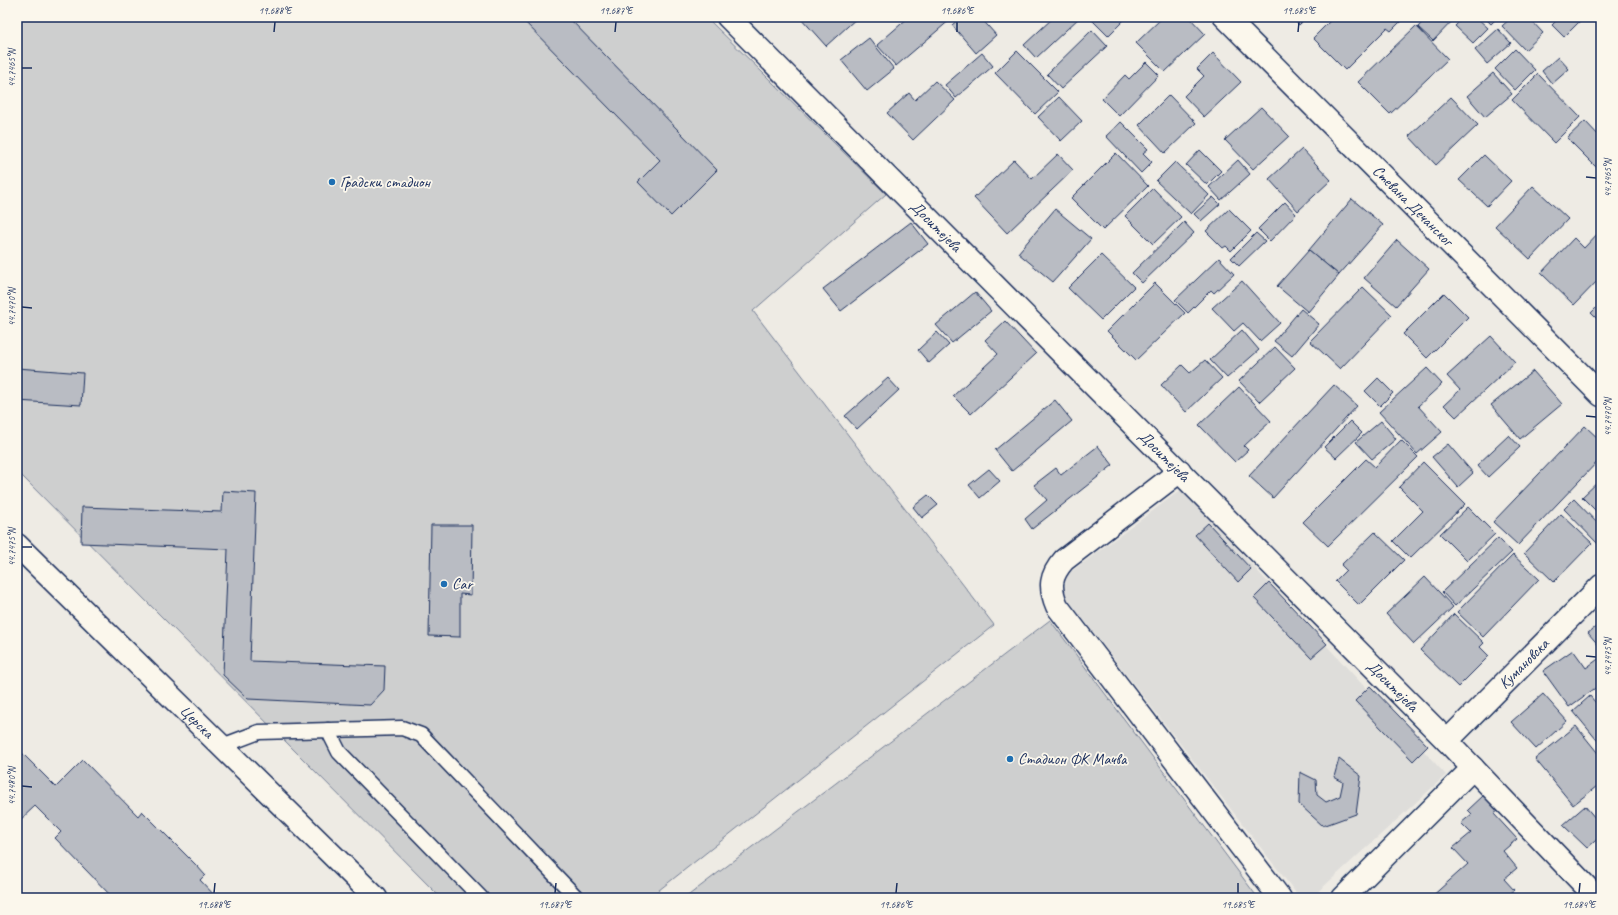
<svg xmlns="http://www.w3.org/2000/svg" width="1618" height="915" viewBox="0 0 1618 915" font-family="Caveat,sans-serif">
  <rect width="100%" height="100%" fill="#eeebe4"/>
  <filter id="ink" filterUnits="userSpaceOnUse"><feTurbulence type="fractalNoise" baseFrequency=".025" numOctaves="2"/><feDisplacementMap in="SourceGraphic" scale="8" xChannelSelector="R" yChannelSelector="G"/><feConvolveMatrix kernelMatrix="1 2 1 2 8 2 1 2 1" color-interpolation-filters="sRGB"/></filter>
  <g filter="url(#ink)">
    <polygon fill="#deddda" points="1182,489 1446,775 1311,898 1300,898 1066,597 1065,585 1068,574"/>
    <g fill="#cecfcf" stroke="#747f96">
      <polygon points="17,17 706,17 886,194 753,311 994,625 649,898 441,898 17,471"/>
      <polygon points="1050,620 1258,898 685,898"/>
    </g>
    <g fill="#b9bcc3" stroke="#1b2f5e">
      <polygon points="520,17 568,17 717,170 671,216 638,182 660,160"/>
      <polygon points="800,17 858,17 826,46"/>
      <polygon points="909,17 950,17 951,19 896,66 877,45"/>
      <polygon points="961,17 980,17 996,35 976,53 952,25"/>
      <polygon points="1054,17 1080,17 1036,58 1024,45"/>
      <polygon points="1089,17 1127,17 1108,36"/>
      <polygon points="1163,17 1189,17 1205,34 1165,72 1136,43"/>
      <polygon points="1291,17 1307,17 1299,25"/>
      <polygon points="1334,17 1405,17 1391,31 1387,28 1345,70 1313,38"/>
      <polygon points="1427,17 1456,17 1433,41 1418,27"/>
      <polygon points="1464,17 1476,17 1488,28 1473,43 1455,26"/>
      <polygon points="1484,17 1498,17 1491,24"/>
      <polygon points="1512,17 1528,17 1543,33 1525,50 1502,26"/>
      <polygon points="1560,17 1584,17 1564,37 1552,25"/>
      <polygon points="1416,26 1448,59 1390,114 1358,82"/>
      <polygon points="1498,29 1511,43 1487,64 1475,50"/>
      <polygon points="1092,30 1107,46 1061,89 1047,74"/>
      <polygon points="869,38 894,69 867,91 841,60"/>
      <polygon points="1515,49 1535,70 1515,90 1495,69"/>
      <polygon points="1017,51 1058,92 1035,114 995,73"/>
      <polygon points="982,53 993,66 956,98 945,85"/>
      <polygon points="1213,53 1241,82 1204,117 1184,96 1204,76 1197,69"/>
      <polygon points="1558,57 1569,69 1552,84 1542,71"/>
      <polygon points="1146,62 1159,75 1119,116 1102,99 1125,75 1129,79"/>
      <polygon points="1493,73 1512,94 1485,117 1467,96"/>
      <polygon points="1538,74 1580,117 1554,143 1512,100"/>
      <polygon points="935,81 955,100 913,140 887,113 909,93 915,100"/>
      <polygon points="1169,95 1196,123 1165,153 1139,125"/>
      <polygon points="1059,97 1082,121 1061,141 1038,117"/>
      <polygon points="1451,97 1478,125 1436,165 1409,136"/>
      <polygon points="1261,107 1289,136 1253,169 1225,140"/>
      <polygon points="1585,121 1601,138 1601,172 1567,138"/>
      <polygon points="1121,122 1148,149 1143,153 1152,162 1141,173 1106,136"/>
      <polygon points="1302,149 1331,180 1298,211 1269,179"/>
      <polygon points="1200,150 1221,171 1207,185 1186,165"/>
      <polygon points="1116,153 1148,186 1103,230 1071,198"/>
      <polygon points="1058,154 1073,170 1007,233 974,198 1014,160 1032,179"/>
      <polygon points="1484,155 1511,181 1487,206 1459,180"/>
      <polygon points="1238,160 1250,174 1221,200 1209,187"/>
      <polygon points="1175,162 1209,195 1191,214 1156,181"/>
      <polygon points="1533,186 1568,219 1530,259 1495,226"/>
      <polygon points="1153,188 1181,217 1153,244 1125,216"/>
      <polygon points="1213,197 1220,204 1201,221 1194,214"/>
      <polygon points="1352,199 1383,225 1339,275 1309,250"/>
      <polygon points="1285,202 1296,214 1270,241 1258,229"/>
      <polygon points="1055,209 1091,239 1053,282 1018,253"/>
      <polygon points="1229,209 1251,231 1231,251 1226,246 1223,248 1206,231"/>
      <polygon points="911,222 928,244 841,311 823,289"/>
      <polygon points="1184,222 1194,233 1142,283 1132,273"/>
      <polygon points="1601,230 1601,277 1574,305 1541,273 1574,238 1584,248"/>
      <polygon points="1256,233 1265,241 1239,266 1231,258"/>
      <polygon points="1397,240 1429,269 1396,306 1364,278"/>
      <polygon points="1309,250 1339,275 1308,312 1277,286"/>
      <polygon points="1101,255 1134,287 1101,320 1068,288"/>
      <polygon points="1219,258 1234,274 1214,293 1211,290 1188,313 1175,300"/>
      <polygon points="1242,281 1280,323 1260,341 1243,323 1234,331 1212,308"/>
      <polygon points="1155,283 1185,313 1136,360 1107,331"/>
      <polygon points="1363,287 1392,315 1340,369 1310,341"/>
      <polygon points="975,292 991,311 952,343 936,325"/>
      <polygon points="1444,293 1468,317 1427,358 1403,334"/>
      <polygon points="1601,303 1601,323 1591,313"/>
      <polygon points="1301,309 1319,324 1292,356 1274,341"/>
      <polygon points="1005,321 1036,354 971,414 953,396 998,354 985,340"/>
      <polygon points="1242,330 1259,350 1227,378 1210,360"/>
      <polygon points="937,332 949,345 929,363 918,350"/>
      <polygon points="1491,336 1515,362 1456,417 1444,405 1460,390 1447,376"/>
      <polygon points="1275,347 1295,368 1259,402 1239,381"/>
      <polygon points="1205,360 1222,378 1186,412 1161,385 1182,365 1190,373"/>
      <polygon points="17,368 83,373 81,405 17,401"/>
      <polygon points="1427,368 1442,384 1418,406 1442,432 1417,454 1379,412"/>
      <polygon points="1533,371 1562,404 1520,439 1491,405"/>
      <polygon points="888,378 899,390 857,429 845,416"/>
      <polygon points="1378,378 1393,393 1380,406 1365,391"/>
      <polygon points="1334,385 1357,406 1273,498 1249,476"/>
      <polygon points="1239,387 1271,421 1244,446 1248,450 1235,462 1199,425"/>
      <polygon points="1055,400 1072,421 1012,471 995,450"/>
      <polygon points="1350,421 1362,433 1336,458 1324,447"/>
      <polygon points="1381,421 1396,439 1372,459 1356,442"/>
      <polygon points="1585,426 1601,441 1601,458 1518,545 1493,522"/>
      <polygon points="1509,435 1520,447 1488,477 1477,465"/>
      <polygon points="1401,440 1418,457 1328,546 1303,522 1366,459 1375,467"/>
      <polygon points="1448,444 1473,473 1458,487 1432,457"/>
      <polygon points="1098,446 1113,465 1032,529 1025,519 1047,500 1034,485 1056,468 1061,475"/>
      <polygon points="1423,462 1465,504 1410,558 1393,541 1423,511 1399,487"/>
      <polygon points="989,469 1000,481 980,498 969,485"/>
      <polygon points="1601,479 1601,516 1582,497"/>
      <polygon points="223,491 256,493 250,661 385,666 384,690 370,705 248,699 223,675 228,549 81,543 82,507 222,512"/>
      <polygon points="928,495 938,505 922,518 913,507"/>
      <polygon points="1574,499 1601,527 1601,543 1599,545 1564,509"/>
      <polygon points="1468,507 1495,534 1467,561 1440,534"/>
      <polygon points="1561,514 1592,543 1554,582 1524,553"/>
      <polygon points="1208,523 1251,569 1238,582 1195,535"/>
      <polygon points="431,525 472,525 471,595 460,594 460,637 429,636"/>
      <polygon points="1375,532 1404,560 1359,605 1335,581 1346,570 1341,565"/>
      <polygon points="1498,538 1512,552 1455,606 1442,592"/>
      <polygon points="1513,555 1539,579 1483,637 1457,612"/>
      <polygon points="1425,577 1453,607 1414,644 1386,614"/>
      <polygon points="1269,583 1327,644 1311,658 1254,598"/>
      <polygon points="1454,614 1484,643 1480,647 1489,656 1458,687 1420,650"/>
      <polygon points="1601,623 1601,648 1588,633"/>
      <polygon points="1573,650 1586,668 1601,657 1601,684 1569,707 1543,671"/>
      <polygon points="1370,686 1428,746 1413,761 1355,701"/>
      <polygon points="1543,694 1567,721 1536,749 1511,722"/>
      <polygon points="1590,696 1601,709 1601,745 1573,711"/>
      <polygon points="1576,726 1601,757 1601,783 1573,805 1535,759"/>
      <polygon points="17,748 56,787 83,760 138,816 142,811 197,866 205,875 200,880 217,898 113,898 55,838 61,832 35,806 17,823"/>
      <polygon points="1339,759 1361,776 1356,814 1323,826 1299,804 1300,772 1316,780 1317,795 1326,802 1340,796 1343,782 1334,777"/>
      <polygon points="1484,795 1498,811 1494,814 1517,839 1503,851 1517,868 1504,879 1514,890 1505,898 1430,898 1468,864 1453,848 1471,833 1461,823 1472,814 1468,810"/>
      <polygon points="1585,806 1601,825 1601,836 1587,848 1563,825"/>
    </g>
    <g fill="none" stroke-linecap="round" stroke-linejoin="round">
      <g stroke="#1b2f5e" stroke-width="17">
        <g id="lane">
          <polyline points="328,730 339,752 481,898"/>
          <polyline points="222,746 259,732 402,728 421,735 577,898"/>
        </g>
      </g>
      <g stroke="#1b2f5e" stroke-width="25">
        <g id="street">
          <path id="s1" d="M728,17L1447,741L1597,898"/>
          <path id="s2" d="M1225,17L1601,395"/>
          <path d="M1180,471L1064,560C1050,576 1049,587 1057,606L1280,898"/>
          <path id="s3" d="M17,545L376,898"/>
          <path id="s4" d="M1447,741L1601,586"/>
          <polyline points="1343,898 1473,768"/>
        </g>
      </g>
      <use href="#lane" stroke="#fbf7ec" stroke-width="14"/>
      <use href="#street" stroke="#fbf7ec" stroke-width="22"/>
    </g>
  </g>
  <path fill="none" stroke="#1b2f5e" stroke-width="1.5" d="M274,32L275,22M615,32L616,22M957,32V22M1298,32L1299,22M22,68H32M1586,177L1596,178M22,307L32,308M1586,416L1596,417M22,547H32M1586,656L1596,657M22,786L32,787M214,893L215,883M555,893L556,883M896,893L897,883M1238,893V883M1579,893L1580,883"/>
  <g fill="#1f6fb2" stroke="#fbf7ec" stroke-width="1.5">
    <circle cx="332" cy="182" r="4"/>
    <circle cx="444" cy="584" r="4"/>
    <circle cx="1010" cy="759" r="4"/>
  </g>
  <g text-anchor="middle" dominant-baseline="central" stroke-width="3.5" stroke-linejoin="round" paint-order="stroke">
    <g font-size="16" fill="#1b2f5e" stroke="#fbf7ec" text-anchor="start">
      <text x="340" y="182">Градски стадион</text>
      <text x="452" y="584">Car</text>
      <text x="1018" y="759">Стадион ФК Мачва</text>
    </g>
    <g font-size="16" fill="#1b2f5e" stroke="#fbf7ec">
      <text stroke="none"><textPath href="#s2" startOffset="266">Стевана Дечанског</textPath></text>
      <text stroke="none"><textPath href="#s1" startOffset="295">Доситејева</textPath></text>
      <text stroke="none"><textPath href="#s1" startOffset="619">Доситејева</textPath></text>
      <text stroke="none"><textPath href="#s4" startOffset="109">Кумановска</textPath></text>
      <text stroke="none"><textPath href="#s1" startOffset="943">Доситејева</textPath></text>
      <text stroke="none"><textPath href="#s3" startOffset="252">Церска</textPath></text>
    </g>
  </g>
  <rect width="1618" height="915" fill="none" stroke="#fbf7ec" stroke-width="44"/>
  <rect x="22" y="22" width="1574" height="871" fill="none" stroke="#1b2f5e" stroke-width="1.5"/>
  <g font-size="10" text-anchor="middle" fill="#1b2f5e">
    <text x="275" y="14">19.688°E</text>
    <text x="616" y="14">19.687°E</text>
    <text x="957" y="14">19.686°E</text>
    <text x="1299" y="14">19.685°E</text>
    <text transform="translate(11 68) rotate(-90)" y="4">44.7465°N</text>
    <text transform="translate(1607 178) rotate(-90)" y="4">44.7465°N</text>
    <text transform="translate(11 307) rotate(-90)" y="4">44.7470°N</text>
    <text transform="translate(1607 417) rotate(-90)" y="4">44.7470°N</text>
    <text transform="translate(11 547) rotate(-90)" y="4">44.7475°N</text>
    <text transform="translate(1607 657) rotate(-90)" y="4">44.7475°N</text>
    <text transform="translate(11 786) rotate(-90)" y="4">44.7480°N</text>
    <text x="214" y="908">19.688°E</text>
    <text x="555" y="908">19.687°E</text>
    <text x="896" y="908">19.686°E</text>
    <text x="1238" y="908">19.685°E</text>
    <text x="1579" y="908">19.684°E</text>
  </g>
</svg>
